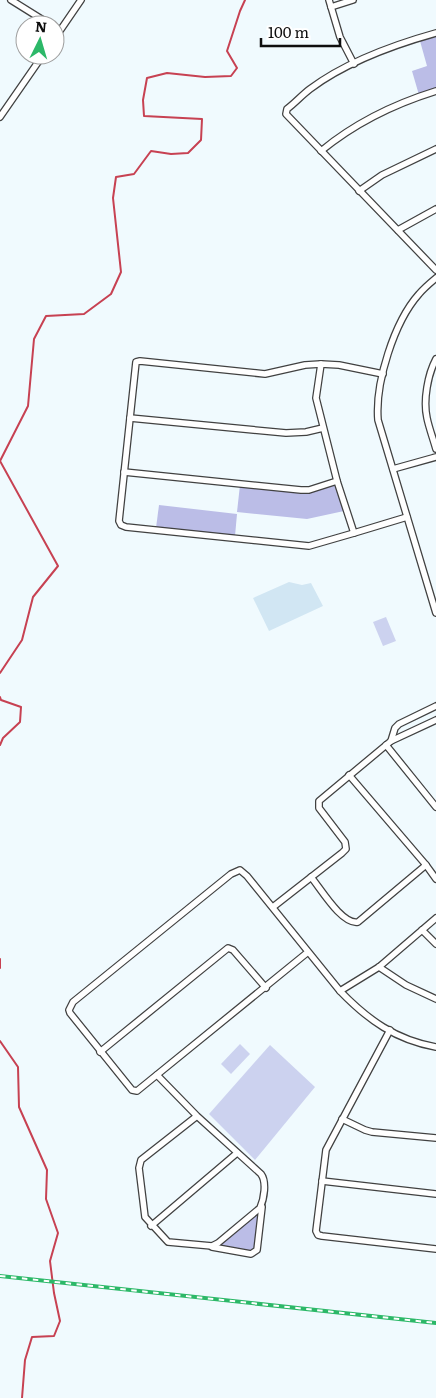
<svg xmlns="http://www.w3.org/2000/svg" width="436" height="1398" viewBox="0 0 436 1398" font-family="Literata,serif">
  <rect width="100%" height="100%" fill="#f0fafe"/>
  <polygon fill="#d1e6f3" points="289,582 302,585 311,583 323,606 269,631 253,598"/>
  <g fill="#bbbde7">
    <polygon points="436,37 436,89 419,95 412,71 427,66 420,41"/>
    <polygon points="336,483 344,511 307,519 237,512 240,485 294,491"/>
    <polygon points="159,505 237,514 235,536 156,528"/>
    <polygon points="260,1211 256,1248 251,1252 217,1246"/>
  </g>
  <g fill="#ccd2ef">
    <polygon points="386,617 396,641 383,646 373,622"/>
    <polygon points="240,1044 250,1054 231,1074 221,1064"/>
    <polygon points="270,1045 315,1087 255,1160 209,1114"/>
  </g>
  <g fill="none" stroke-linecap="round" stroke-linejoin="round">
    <g stroke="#c74152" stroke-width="2">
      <polyline points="0,673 22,640 33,597 58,566 0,461 28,406 34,339 46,316 84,314 111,294 121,272 113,198 116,177 134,174 151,151 171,154 188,153 201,140 202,119 144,116 143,100 147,78 167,73 205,77 231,76 237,68 227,51 240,11 245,0"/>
      <polyline points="0,697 1,700 21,707 20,722 3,738 0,745"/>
      <polyline points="0,959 0,968"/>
      <polyline points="0,1041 18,1067 19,1107 47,1170 46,1199 58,1233 50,1261 54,1293 60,1321 54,1336 32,1337 25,1360 22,1398"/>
    </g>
    <g stroke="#414141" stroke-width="8">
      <g id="street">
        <polyline points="11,0 51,25"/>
        <polyline points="329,0 340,37 354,64"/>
        <polyline points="331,7 353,0"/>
        <path d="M436,33C393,45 346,62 310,89C302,95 295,103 287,109L286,114L436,270"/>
        <polyline points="55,38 81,0"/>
        <polyline points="0,117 43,55"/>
        <path d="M321,151C355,123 394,104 436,91"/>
        <polyline points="359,191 382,175 436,149"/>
        <polyline points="398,230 436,209"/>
        <path d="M436,278C430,283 424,288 419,294C394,322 375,383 378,420L436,613"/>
        <path d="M436,359C428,374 423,400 427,418C429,428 433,438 436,449"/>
        <polyline points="321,364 305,365 265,374 140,361 136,362 119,521 121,525 126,527 309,546 354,533"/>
        <polyline points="383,374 339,365 321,364 316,398 337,481 354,533 407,517"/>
        <polyline points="130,418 286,433 306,432 323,428"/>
        <polyline points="393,469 436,457"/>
        <polyline points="124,472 301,490 309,490 337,481"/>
        <polyline points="391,741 436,720"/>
        <polyline points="386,745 436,807"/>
        <polyline points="426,865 436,879"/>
        <path d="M311,877C321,889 342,925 358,922L426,865L349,775"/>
        <polyline points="273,907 342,853 346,849 345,842 319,808 319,801 391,741 395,728 399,724 436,706"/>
        <polyline points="422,930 436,944"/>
        <path d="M308,952L137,1091L132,1090L70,1013L69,1010L73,1002L231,874L240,870L247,876L340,991C368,1020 396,1040 436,1047"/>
        <polyline points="379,967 406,985 436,999"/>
        <polyline points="340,991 379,967 436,918"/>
        <polyline points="390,1030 326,1150 316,1231 318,1235 322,1236 436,1249"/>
        <polyline points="100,1052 228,948 233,950 266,988"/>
        <path d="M157,1075L197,1116L261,1174C267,1182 264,1199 260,1208L218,1243L212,1246L168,1242L145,1217L139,1168L141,1160L197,1116"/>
        <polyline points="342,1119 365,1130 372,1132 436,1138"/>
        <polyline points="322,1181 436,1194"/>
        <polyline points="151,1226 237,1153"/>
        <polyline points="212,1247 251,1254 257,1250 262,1207"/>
      </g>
    </g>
    <use href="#street" stroke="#fff" stroke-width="5.5"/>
    <g stroke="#2cb868" stroke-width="4">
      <polyline id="rail" points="0,1276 436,1323"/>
    </g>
    <use href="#rail" stroke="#fff" stroke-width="2" stroke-dasharray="5.5" stroke-linecap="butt"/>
  </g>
  <g transform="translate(40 40) rotate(5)"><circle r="24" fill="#ffffff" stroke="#9f9f9f"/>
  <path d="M0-4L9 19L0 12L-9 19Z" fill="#2cb868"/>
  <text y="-8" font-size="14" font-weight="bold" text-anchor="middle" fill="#0e0e0e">N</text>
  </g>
  <path d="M261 38v8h79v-8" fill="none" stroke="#0e0e0e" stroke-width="2.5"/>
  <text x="268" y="38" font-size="15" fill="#0e0e0e" stroke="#ffffff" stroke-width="4" paint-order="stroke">100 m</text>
</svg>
